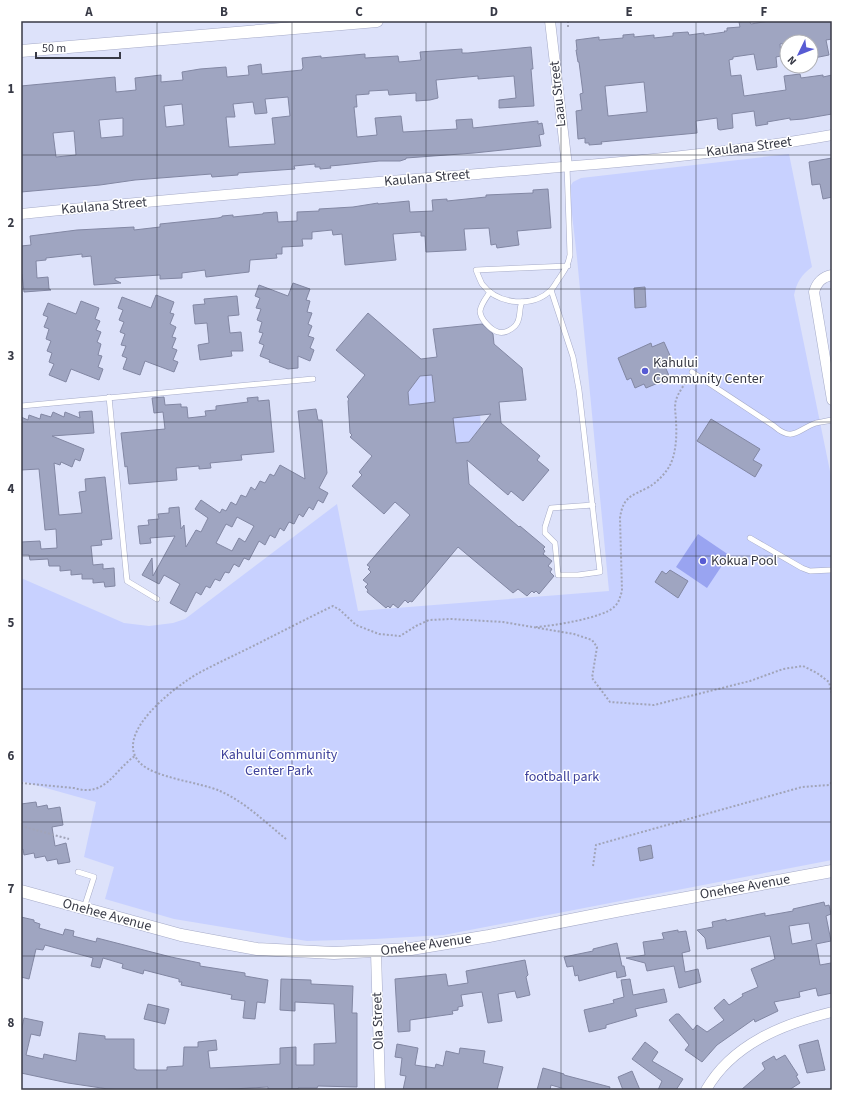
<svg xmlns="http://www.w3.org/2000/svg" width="853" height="1111" viewBox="0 0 853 1111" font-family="'Source Sans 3',sans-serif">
  <rect width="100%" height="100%" fill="#dde2fa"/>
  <g fill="#c8d1ff">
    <path d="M789,154L812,267C801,275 797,282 794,295L832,481V860L444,935L375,939L307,941L174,919L105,899L114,867L84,857L96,802L21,781V578L124,623L149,626L173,623L185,619L337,504L358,611L609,591L577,258L569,188L573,182L581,178Z"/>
    <polygon points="432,375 435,402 410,413 408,392 420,376"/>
    <polygon points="480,415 481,426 469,442 447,444 445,428 454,427 453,418"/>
  </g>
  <polygon fill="#99a4f1" points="698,534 729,555 707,588 676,567"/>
  <g fill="#9fa5c1" stroke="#8287a3" fill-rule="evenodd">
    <path d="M745,21H749L751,24L769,21H832V39L826,40L829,55L814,58L811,40L787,42V43L780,44L781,56L776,57L777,67L757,70L754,54L733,57V59L729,60L731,76L741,75L744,96L786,90L784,76L800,74L801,78L823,75V77L832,75V114L803,119L790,120V118L767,122L768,124L756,126L754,111L732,114L733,128L720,130L718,129L717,118L696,121L697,133L611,141L601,142L602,144L589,145V143H585V138L578,139L576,111L582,110L580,94L583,93L579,62H578L576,50H577L576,40L599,37V40L623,38V35L634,34V37L654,35V38L673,36V33L688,32L689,35L704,33V35L725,32L724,31H727V28L740,27L739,22ZM644,82L647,112L608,116L605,86Z"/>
    <path d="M531,47L533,69H531L534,106L499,108V100L516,98L514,76L478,79V76L436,80L438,98L430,100L416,101V93L389,95L388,90L369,91V94L356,95L357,107H354L357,137L377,135L375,118L401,116L403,132L457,129L456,120L472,119L473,128L538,121V124L542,123L544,134L539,135L541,146L474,153L406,158V159L400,161H379L341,165L330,166L331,168L320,169V167H315V164L294,166L295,169L238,173V175L212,177L211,174L135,180L100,185L21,192V86L115,77L116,92L136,90L135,78L161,75V82L183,80L182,72L200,69L226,67L227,77L249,75L248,66L261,64L262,74L302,70V69L303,68L302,58L321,56V58L365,54V58L398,56L399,62L421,60L420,52L462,49V53H468ZM288,97L290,116L272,118L275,144L229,147L226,117H235L233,104L253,102L255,114L267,113L265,99ZM182,104L184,125L166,127L164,106ZM123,118V136L101,138L99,120ZM74,131L76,155L56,157L53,133Z"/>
    <polygon points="832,158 832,197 823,199 820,184 812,185 809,162"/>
    <polygon points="548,189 551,228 517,231 519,245 497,248 496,244 491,245 489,228 464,229 466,250 426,252 425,236 421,236 421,232 393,234 396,260 345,265 342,234 333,235 332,230 312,232 312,239 302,239 303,246 282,247 282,254 276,254 277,258 250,260 249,272 206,277 205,270 182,273 182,278 160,279 160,275 115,278 115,280 121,283 94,285 91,256 82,257 82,254 46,258 46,260 36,261 37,278 48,277 49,289 51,290 24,292 22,274 21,274 21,246 31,245 30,236 77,230 134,227 134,230 160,227 160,224 218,218 222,217 222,216 233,215 233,217 263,214 263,213 277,212 278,222 297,221 297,212 319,211 319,209 353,207 378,203 378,204 409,201 410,212 433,211 432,200 447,199 447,201 486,197 486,195 533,193 533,190"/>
    <polygon points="293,283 310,289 306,300 310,301 307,312 312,313 308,324 312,326 308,336 314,338 310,348 314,350 310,361 298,356 298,368 288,369 269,362 270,360 260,356 264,345 259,343 263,333 259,332 262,322 257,320 261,309 256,308 260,298 255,296 259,285 288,296"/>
    <polygon points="645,287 646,307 635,308 634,288"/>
    <polygon points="156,295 174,302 170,313 174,314 170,324 176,327 172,337 176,338 172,348 177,350 173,360 178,362 174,372 145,361 140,375 123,369 127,358 122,356 126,346 121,345 125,334 120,332 124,322 119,320 123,310 118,308 122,297 151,308"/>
    <polygon points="237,296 239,315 228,316 230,333 241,332 243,351 231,351 232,356 200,360 198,345 209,343 207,323 195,324 193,305 205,304 204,299"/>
    <polygon points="81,301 99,308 95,319 100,321 96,330 101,332 97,342 101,344 98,355 102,356 98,367 103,369 99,380 71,369 66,382 49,375 54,364 49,362 52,353 47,351 51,341 46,339 49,329 44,327 48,317 43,315 48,303 76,314"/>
    <path d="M368,313L421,359L437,357L433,329L482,324L493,334L494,344L522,368L526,400L499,402L501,423L540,456L537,460L549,470L523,501L511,491L508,495L467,460L469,484L519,527L520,526L545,547L543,549L545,551L543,554L552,561L548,566L552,569L550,572L554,576L539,594L536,591L534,593L532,591L527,596L518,589L513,593L458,547L412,602L410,601L408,603L405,600L398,608L393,604L390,608L388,606L386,608L367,592L368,590L365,587L368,584L363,580L371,572L368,569L370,567L367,565L410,515L395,502L384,514L352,486L362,475L359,472L372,456L350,437L352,435L350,433L348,401L349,399L347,397L365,375L336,350ZM432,375L435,402L409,405L408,392L420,376ZM491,414L469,442L456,443L453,418Z"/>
    <polygon points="664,342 672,360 664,364 670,378 646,388 644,384 635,388 631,378 627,380 618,358 651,343 652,347"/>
    <polygon points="164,397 165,405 181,404 181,407 187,407 188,418 206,416 205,411 216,410 216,406 248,402 247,398 258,397 258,401 269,400 274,452 241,455 242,460 210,463 211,468 199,469 199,466 176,468 177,480 129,484 127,466 125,467 121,433 165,429 163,412 154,413 152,398"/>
    <path d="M316,409L318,420H322L327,473L319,488L328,493L323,503L318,500L313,510L309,507L303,517L299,514L294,524L289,522L284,531L280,528L275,538L270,535L265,545L259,541L249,560L244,558L239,567L234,564L229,573L225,572L220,581L215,579L210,588L206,586L201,595L196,592L186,612L170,603L180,584L164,575L159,584L142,575L152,558L153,576L175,536L150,538L151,543L140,544L138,526L149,525L148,520L159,519L158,514L169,513V508L179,507L181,529L184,525L186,547L196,530L201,532L208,518L195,509L201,500L220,513L222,509L226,511L231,502L236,505L241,495L246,497L251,487L255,490L260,481L265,483L270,474L274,476L280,465L305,479L298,411ZM237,517L254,526L245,542L239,538L232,551L216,543L226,524L232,527Z"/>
    <polygon points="92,411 94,433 52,436 84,449 80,461 75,459 72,467 61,462 60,465 54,463 59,515 82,513 79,492 86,491 85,479 105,477 112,539 101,540 102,545 91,546 93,565 103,564 103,569 114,568 115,586 105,587 104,582 93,583 93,579 82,579 82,574 71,575 71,570 60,571 60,566 49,566 48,559 30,560 29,555 21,555 21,542 40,541 41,549 57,548 56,529 45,530 39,469 21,470 21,417 28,420 29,415 40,419 41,414 51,417 53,412 64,417 65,412 80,418 79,412"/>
    <polygon points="711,419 760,449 753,460 762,465 755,477 697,441"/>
    <polygon points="670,570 688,581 678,598 655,582 662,571 666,574"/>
    <polygon points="36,802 37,807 47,805 48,809 60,807 63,825 52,827 55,846 66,843 70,862 58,864 57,859 47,861 45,856 35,858 34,853 24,855 23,849 21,850 21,804"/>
    <polygon points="651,845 653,858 640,861 638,848"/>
    <path d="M824,902L825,906L829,905L831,914L826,916L831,941L816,944L817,948L820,965L831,963L832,971V993L818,996L816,988L799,992L800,997L774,1002L778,1011L755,1022L754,1019L717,1045L702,1062L685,1050L689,1045L669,1020L676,1014H679L693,1030L697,1025L707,1032L724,1020L714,1008L724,999L729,1005L743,996L742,994L758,987L751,969L775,959L770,936L707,949L705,938L697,930L713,927L712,922L726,919V921L765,913V916L793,911V909ZM809,923L812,940L792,944L789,926Z"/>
    <polygon points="21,917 34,920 34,922 40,924 39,928 63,935 65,929 74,931 73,936 96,942 97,938 171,957 200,963 200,966 245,973 245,976 268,980 265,1003 257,1002 255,1019 243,1018 245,1001 231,999 232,995 181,985 182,982 179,982 179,979 144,970 143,974 122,968 123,964 103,958 100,968 91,966 93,958 45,945 43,950 36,949 29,979 21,977"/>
    <polygon points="678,930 678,932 686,931 690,951 682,953 685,972 698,969 701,982 679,988 674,966 647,971 645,963 626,958 645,955 643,942 664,939 662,933"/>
    <polygon points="617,943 622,966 624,966 626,976 617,978 616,971 579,981 578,975 575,976 573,966 567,967 564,957 593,951 593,949"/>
    <polygon points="525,960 528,975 526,977 530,995 517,998 515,991 498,994 502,1021 488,1023 482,992 461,995 463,1006 458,1007 458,1010 452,1011 453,1014 410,1020 410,1031 398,1032 395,979 446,974 448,986 468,983 466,971"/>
    <polygon points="281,979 311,980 311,984 353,986 352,1013 357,1013 357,1087 318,1086 317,1088 298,1088 298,1089 272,1090 268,1090 268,1087 215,1090 124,1090 108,1089 68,1083 21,1073 21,1032 24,1018 43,1022 40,1036 31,1034 26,1055 43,1059 44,1054 76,1061 79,1033 105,1036 105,1039 134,1039 134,1069 136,1069 136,1070 167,1070 167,1067 183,1066 184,1047 198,1047 198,1042 216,1040 217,1050 208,1051 210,1068 280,1064 280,1048 296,1047 296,1065 314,1065 314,1044 336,1043 334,1004 295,1002 295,1011 280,1010"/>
    <polygon points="630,979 633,995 664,989 667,1002 635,1009 637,1016 606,1025 606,1028 589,1032 584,1010 614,1003 613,1000 624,997 621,980"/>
    <polygon points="148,1004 169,1009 165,1024 144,1019"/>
    <polygon points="818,1040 825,1070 807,1073 799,1045"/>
    <polygon points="645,1042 658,1052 652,1061 683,1079 676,1090 658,1090 662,1081 632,1059"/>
    <polygon points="397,1044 418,1048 415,1065 435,1068 436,1064 443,1066 446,1051 459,1054 460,1048 485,1051 483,1063 503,1067 497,1090 403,1090 406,1076 400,1075 402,1058 395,1057"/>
    <polygon points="785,1055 798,1075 796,1076 800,1083 789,1090 741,1090 765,1069 762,1063 774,1056 776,1060"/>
    <polygon points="543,1068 564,1074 564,1075 610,1087 609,1090 568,1090 551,1085 550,1090 537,1090"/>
    <polygon points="632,1071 640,1090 623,1090 618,1077"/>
  </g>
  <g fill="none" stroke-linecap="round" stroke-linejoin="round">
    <g stroke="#a6abc8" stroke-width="6">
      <g id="service">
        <path d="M567,166L570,255C568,266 564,271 558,280C556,283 554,287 551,290C533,308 498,305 482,284C480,280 478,275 476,270L568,266"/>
        <polyline points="551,290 573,357 579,390 600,572 578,575 558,575 555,543 545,533 545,527 551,508 593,505"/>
        <path d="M490,292C486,298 481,304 480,311C480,319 491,330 498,332C504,334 511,330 515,326C522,319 518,310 522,302"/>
        <path d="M692,372L774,426C793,443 798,429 816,423C821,422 827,421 832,420"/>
        <polyline points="109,397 127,581 157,599"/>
        <polyline points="21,406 313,379"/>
        <polyline points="750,538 802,568 810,571 832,570"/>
        <polyline points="78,872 94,877 84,908"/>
      </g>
    </g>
    <g stroke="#a6abc8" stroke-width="11">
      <g id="minor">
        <polyline points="550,21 567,166"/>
        <path d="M21,214C173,199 326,186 478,174C596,164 715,156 832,135"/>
        <path d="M832,275C822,277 817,282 814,292L832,400"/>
        <polyline points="376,952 380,1090"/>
        <path d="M706,1090C732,1044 783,1024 832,1012"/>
      </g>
    </g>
    <g stroke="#a6abc8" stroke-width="13">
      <g id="tertiary">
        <polyline points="21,51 377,21"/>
        <polyline points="21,891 181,935 257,949 334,953 411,949 489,936 621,910 832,871"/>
      </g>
    </g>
    <g stroke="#a1a4b8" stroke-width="2" stroke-dasharray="2 2" stroke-linecap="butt">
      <polyline points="568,21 568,28"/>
      <path d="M536,627C552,626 603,618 614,607C619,603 620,597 622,591L620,518C623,496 632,496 649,487C657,482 664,475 669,467C676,455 677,436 676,422C676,415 674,407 676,400C678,393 684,385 688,379"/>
      <path d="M21,783L74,788C106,798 114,770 135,756"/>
      <polyline points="21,826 69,839"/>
      <path d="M286,839C265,822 245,802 220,791C199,782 155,778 140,763C112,734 175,687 197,674C219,662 242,652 265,640C287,629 310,617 333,606L340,610L356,625L379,634L400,636L416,626L429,620L451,619L503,622L574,634L592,640L597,647L592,678L610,702L654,705L750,681L783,669L803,666L817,673L829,682L832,694"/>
      <polyline points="593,866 596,845 802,787 829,785 832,782"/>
    </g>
    <use href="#service" stroke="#fff" stroke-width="5"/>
    <use href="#minor" stroke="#fff" stroke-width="10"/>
    <use href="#tertiary" stroke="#fff" stroke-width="12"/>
  </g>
  <path fill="none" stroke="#383a46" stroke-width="1" stroke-opacity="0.55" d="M157,21V1090M292,21V1090M426,21V1090M561,21V1090M696,21V1090M21,155H832M21,289H832M21,422H832M21,556H832M21,689H832M21,822H832M21,956H832"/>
  <g fill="#575bd3" stroke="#fff" stroke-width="1.5">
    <circle cx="645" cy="371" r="4"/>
    <circle cx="703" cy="561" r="4"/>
  </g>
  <g text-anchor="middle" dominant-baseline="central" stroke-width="3" stroke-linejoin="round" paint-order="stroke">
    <g font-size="14" fill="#383a46" stroke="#fff">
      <text transform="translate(558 94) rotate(-96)">Laau Street</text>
      <text transform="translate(749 147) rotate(-7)">Kaulana Street</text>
      <text transform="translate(427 178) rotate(-5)">Kaulana Street</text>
      <text transform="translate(104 206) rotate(-5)">Kaulana Street</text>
      <text transform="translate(745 887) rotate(-10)">Onehee Avenue</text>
      <text transform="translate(107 915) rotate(15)">Onehee Avenue</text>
      <text transform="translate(426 945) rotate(-8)">Onehee Avenue</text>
      <text transform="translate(378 1021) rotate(-92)">Ola Street</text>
    </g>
    <g font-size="14" fill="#383a46" stroke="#fff" text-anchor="start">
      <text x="653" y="363">Kahului<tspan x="653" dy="16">Community Center</tspan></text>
      <text x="711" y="561">Kokua Pool</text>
    </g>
    <g font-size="14" fill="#3f429b" stroke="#fff">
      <text x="279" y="755">Kahului Community<tspan x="279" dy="16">Center Park</tspan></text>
      <text x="562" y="777">football park</text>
    </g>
  </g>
  <rect width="853" height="1111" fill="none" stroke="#ffffff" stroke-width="44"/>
  <g transform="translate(799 54) rotate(227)"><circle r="19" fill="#ffffff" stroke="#afb0b5"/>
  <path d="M0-3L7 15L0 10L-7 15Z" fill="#575bd3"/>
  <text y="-6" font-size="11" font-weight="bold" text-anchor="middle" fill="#383a46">N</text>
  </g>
  <path d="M36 52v6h84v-6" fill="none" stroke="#383a46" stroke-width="2"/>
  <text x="42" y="52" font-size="12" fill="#383a46" stroke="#ffffff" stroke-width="3" paint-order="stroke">50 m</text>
  <rect x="22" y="22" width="809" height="1067" fill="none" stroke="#383a46" stroke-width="1.5"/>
  <g font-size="13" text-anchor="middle" font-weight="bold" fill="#383a46">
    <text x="89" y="16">A</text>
    <text x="224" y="16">B</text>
    <text x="359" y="16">C</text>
    <text x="494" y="16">D</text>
    <text x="629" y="16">E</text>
    <text x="764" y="16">F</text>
    <text x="11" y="93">1</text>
    <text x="11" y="227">2</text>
    <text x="11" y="360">3</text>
    <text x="11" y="493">4</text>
    <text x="11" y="627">5</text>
    <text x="11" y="760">6</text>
    <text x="11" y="893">7</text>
    <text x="11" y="1027">8</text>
  </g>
</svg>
